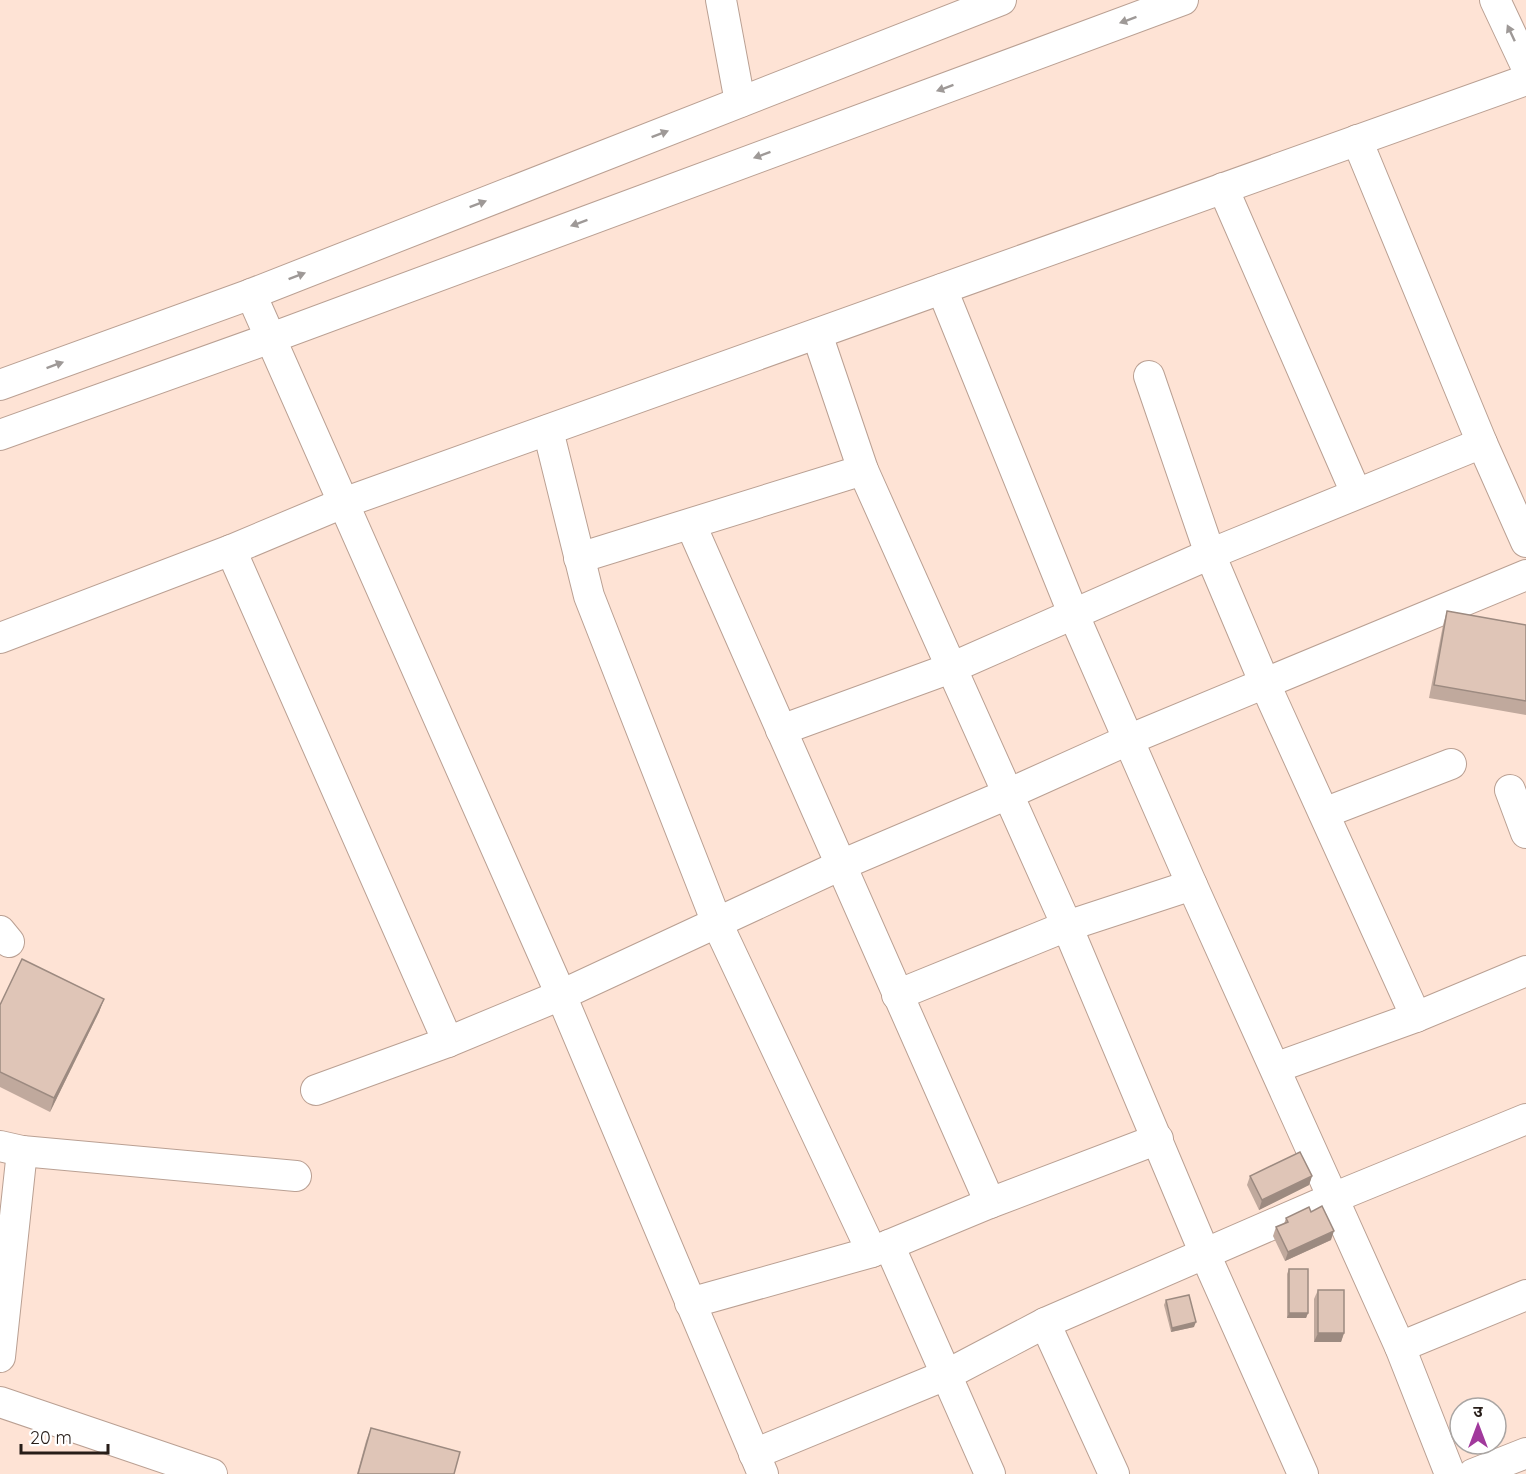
<svg xmlns="http://www.w3.org/2000/svg" width="1526" height="1474" viewBox="0 0 1526 1474" font-family="Quicksand,'Noto Sans Devanagari',sans-serif">
  <rect width="100%" height="100%" fill="#fee3d5"/>
  <g fill="none" stroke-linecap="round" stroke-linejoin="round">
    <g stroke="#baa093" stroke-width="32">
      <g id="minor">
        <polyline points="721,0 740,102"/>
        <polyline points="1495,0 1526,66"/>
        <polyline points="1357,140 1482,443 1526,542"/>
        <polyline points="1223,188 1356,493"/>
        <polyline points="251,294 561,995 763,1474"/>
        <polyline points="817,334 863,470 1067,926 1205,1254 1303,1474"/>
        <polyline points="1149,376 1210,554 1265,684 1416,1017"/>
        <polyline points="0,385 251,294 1001,0"/>
        <polyline points="548,430 589,596 717,923 872,1252"/>
        <polyline points="0,435 271,338 1183,0"/>
        <polyline points="691,525 990,1203"/>
        <polyline points="231,550 448,1042"/>
        <polyline points="579,558 863,470"/>
        <polyline points="0,638 231,550 343,503 1526,80"/>
        <polyline points="781,730 951,668 1210,554 1482,443"/>
        <polyline points="1510,790 1526,833"/>
        <polyline points="1324,813 1451,764"/>
        <polyline points="0,931 9,942"/>
        <polyline points="897,995 1067,926 1192,885"/>
        <polyline points="1275,1068 1416,1017 1526,971"/>
        <polyline points="316,1090 448,1042 561,995 841,865 1008,794 1128,740 1526,575"/>
        <polyline points="0,1146 22,1151 296,1176"/>
        <polyline points="889,1245 990,1474"/>
        <polyline points="690,1303 872,1252 990,1203 1158,1139"/>
        <polyline points="1045,1323 1114,1474"/>
        <polyline points="1400,1347 1526,1295"/>
        <polyline points="0,1357 22,1151"/>
        <polyline points="0,1402 212,1474"/>
        <polyline points="754,1454 946,1375 1045,1323 1333,1198 1192,885 1073,613 942,289"/>
        <polyline points="1450,1474 1400,1347 1333,1198 1526,1119"/>
        <polyline points="1473,1474 1526,1453"/>
      </g>
    </g>
    <use href="#minor" stroke="#fff" stroke-width="30"/>
  </g>
  <g fill="#c0a99d">
    <polygon points="1447,611 1526,625 1526,715 1429,698 1443,625"/>
    <polygon points="104,999 99,1012 50,1112 0,1087 0,1005"/>
    <polygon points="1250,1176 1312,1176 1309,1185 1259,1210 1247,1185"/>
    <polygon points="1311,1212 1331,1240 1285,1261 1273,1236 1276,1227 1284,1224 1286,1218"/>
    <polygon points="1289,1269 1308,1313 1306,1318 1287,1318 1287,1274"/>
    <polygon points="1318,1290 1344,1333 1341,1342 1314,1342 1314,1299"/>
    <polygon points="1166,1300 1194,1327 1171,1332 1164,1305"/>
    <polygon points="371,1428 454,1474 357,1474 366,1441"/>
  </g>
  <g fill="#9c8a80">
    <polygon points="104,999 99,1012 50,1112 54,1098"/>
    <polygon points="1312,1176 1309,1185 1259,1210 1262,1200"/>
    <polygon points="1334,1231 1331,1240 1285,1261 1288,1252"/>
    <polygon points="1289,1313 1308,1313 1306,1318 1287,1318"/>
    <polygon points="1196,1322 1194,1327 1171,1332 1172,1328"/>
    <polygon points="1318,1333 1344,1333 1341,1342 1314,1342"/>
  </g>
  <g fill="#dfc5b7" stroke="#9c8a80" stroke-width="1.5">
    <polygon points="1447,611 1526,625 1526,701 1434,685"/>
    <polygon points="22,959 104,999 54,1098 0,1072 0,1005"/>
    <polygon points="1300,1152 1312,1176 1262,1200 1250,1176"/>
    <polygon points="1322,1206 1334,1231 1288,1252 1276,1227 1288,1222 1286,1218 1309,1207 1311,1212"/>
    <rect x="1289" y="1269" width="19" height="44"/>
    <rect x="1318" y="1290" width="26" height="43"/>
    <polygon points="1189,1295 1196,1322 1172,1328 1166,1300"/>
    <polygon points="371,1428 460,1452 454,1474 358,1474"/>
  </g>
  <defs><path id="oneway-solid" d="M-6-.8H1V-3.2L6.5 0L1 3.2V.8H-6Z" transform="scale(1.5)"/></defs>
  <g fill="#9e9997">
    <use href="#oneway-solid" transform="translate(1128 20) rotate(160)"/>
    <use href="#oneway-solid" transform="translate(1511 33) rotate(-115)"/>
    <use href="#oneway-solid" transform="translate(945 88) rotate(160)"/>
    <use href="#oneway-solid" transform="translate(660 134) rotate(-21)"/>
    <use href="#oneway-solid" transform="translate(762 155) rotate(160)"/>
    <use href="#oneway-solid" transform="translate(478 204) rotate(-21)"/>
    <use href="#oneway-solid" transform="translate(579 223) rotate(160)"/>
    <use href="#oneway-solid" transform="translate(297 276) rotate(-21)"/>
    <use href="#oneway-solid" transform="translate(55 365) rotate(-20)"/>
  </g>
  <g transform="translate(1478 1426)"><circle r="28" fill="#ffffff" stroke="#a9a5a3" stroke-width="1.5"/>
  <path d="M0-4.5L10 22L0 15L-10 22Z" fill="#a1399c"/>
  <text y="-9" font-size="16" font-weight="bold" text-anchor="middle" fill="#271d18">उ</text>
  </g>
  <path d="M21 1444v9h87v-9" fill="none" stroke="#271d18" stroke-width="3"/>
  <text x="30" y="1444" font-size="18" fill="#271d18" stroke="#ffffff" stroke-width="4.5" paint-order="stroke">20 m</text>
</svg>
